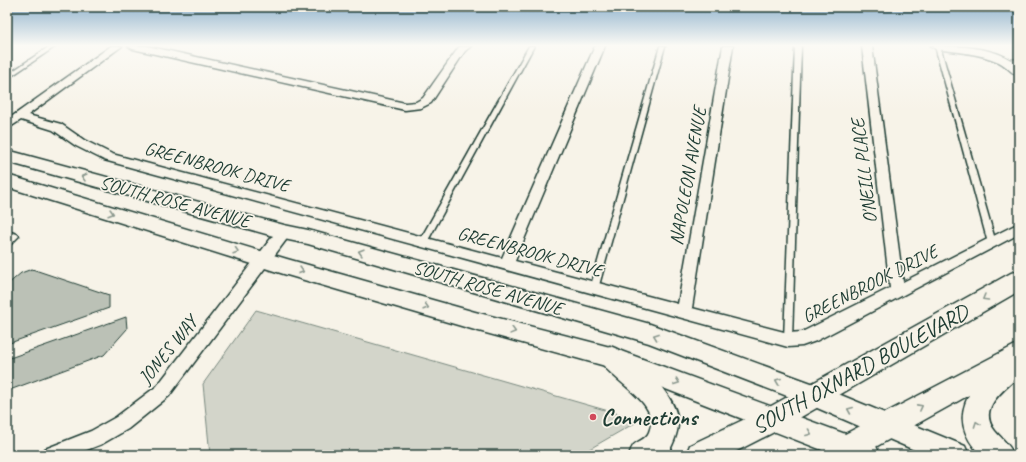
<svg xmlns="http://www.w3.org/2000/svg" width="1026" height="462" viewBox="0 0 1026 462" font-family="Caveat,sans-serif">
  <rect width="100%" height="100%" fill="#f7f3e8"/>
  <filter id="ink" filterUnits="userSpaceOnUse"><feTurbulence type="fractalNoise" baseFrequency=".025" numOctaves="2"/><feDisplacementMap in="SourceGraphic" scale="8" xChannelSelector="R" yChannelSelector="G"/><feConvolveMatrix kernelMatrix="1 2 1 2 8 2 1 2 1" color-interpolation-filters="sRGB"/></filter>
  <g filter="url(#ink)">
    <polygon fill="#d3d5ca" stroke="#79897f" points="256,310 640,420 579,455 210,455 203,384"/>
    <g fill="#bbc1b6" stroke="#1f3d34">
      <polygon points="32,269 109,295 109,308 7,344 7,285 21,273"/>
      <polygon points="126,317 127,329 104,355 7,391 7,359"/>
    </g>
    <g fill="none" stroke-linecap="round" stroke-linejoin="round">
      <g stroke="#1f3d34" stroke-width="3">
        <g id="lane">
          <polygon points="50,46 56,46 7,79 7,75"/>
          <polygon points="529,46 534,46 426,244 420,244 419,242 420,240"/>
          <polygon points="660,46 665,46 598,289 597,291 594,292 591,291 590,289"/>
          <polygon points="795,46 801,46 792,340 791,343 788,344 785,343 784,340"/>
          <polygon points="935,46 940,46 996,243 995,245 989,245 988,243"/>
          <polygon points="1016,46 1019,46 1019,50 1017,49"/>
          <polygon points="1019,59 1019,63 1008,64 1005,62 1008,60"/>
          <polygon points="7,231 17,234 19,236 10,245 7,246 7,239 9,237 7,237"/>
        </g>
      </g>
      <g stroke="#1f3d34" stroke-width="3">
        <g id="street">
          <polygon points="111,46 122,46 28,115 61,124 84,140 112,154 502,258 595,46 605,46 515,261 678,304 723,46 733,46 692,308 788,333 802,332 890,288 862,46 872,46 903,282 1019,223 1019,234 816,341 802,346 788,347 104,160 76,146 53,130 21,120 7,129 7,120"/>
          <polygon points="128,46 147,46 405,103 416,102 423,98 459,47 471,46 465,51 431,103 421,108 405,110 133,49"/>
          <path d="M931,46C958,46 1000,46 1019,67V76C1012,74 1006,65 999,62C979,53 957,52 936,49Z"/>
          <polygon points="284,227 289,228 291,232 289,236 169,396 128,429 102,444 74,455 42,455 45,449 91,431 116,417 157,386 279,228"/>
        </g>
      </g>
      <g stroke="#1f3d34" stroke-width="3">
        <g id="secondary">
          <polygon points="7,150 284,225 308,230 650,324 814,384 965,446 969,455 926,455 808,404 649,343 308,244 284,239 7,162"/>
          <polygon points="7,175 287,259 475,312 610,347 867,442 876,446 880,455 835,455 609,367 475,330 287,275 7,187"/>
        </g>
      </g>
      <g stroke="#1f3d34" stroke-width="3">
        <g id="primary">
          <polygon points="1019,271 1019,291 782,428 729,455 686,455 690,445 764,410 1011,273"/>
          <path d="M1019,343V376C1003,391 977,408 995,431C1002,439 1009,444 1014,455H981C963,437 957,417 969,395L861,455H820L824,445Z"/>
          <path d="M610,346C635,355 678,395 678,424C678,433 672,447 667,455H629C630,452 631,449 633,446C636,441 646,440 649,432C663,402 608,380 598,357L601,349Z"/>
        </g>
      </g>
      <use href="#lane" fill="#f7f3e8" fill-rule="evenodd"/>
      <use href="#street" fill="#f7f3e8" fill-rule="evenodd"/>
      <use href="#secondary" fill="#f7f3e8" fill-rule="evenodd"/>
      <use href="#primary" fill="#f7f3e8" fill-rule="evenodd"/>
    </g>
    <defs><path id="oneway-chevron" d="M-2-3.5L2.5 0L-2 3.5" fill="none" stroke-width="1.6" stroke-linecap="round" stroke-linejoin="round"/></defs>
    <g stroke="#8b988e">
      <use href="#oneway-chevron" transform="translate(84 177) rotate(-165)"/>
      <use href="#oneway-chevron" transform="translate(111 213) rotate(17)"/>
      <use href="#oneway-chevron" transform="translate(236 251) rotate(17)"/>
      <use href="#oneway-chevron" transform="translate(361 252) rotate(-164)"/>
      <use href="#oneway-chevron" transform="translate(301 271) rotate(16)"/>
      <use href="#oneway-chevron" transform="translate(985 298) rotate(150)"/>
      <use href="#oneway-chevron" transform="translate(426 307) rotate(16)"/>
      <use href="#oneway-chevron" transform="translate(513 331) rotate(15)"/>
      <use href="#oneway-chevron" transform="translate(656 336) rotate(-160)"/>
      <use href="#oneway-chevron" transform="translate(778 381) rotate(-159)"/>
      <use href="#oneway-chevron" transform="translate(677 382) rotate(20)"/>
      <use href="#oneway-chevron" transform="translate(920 407) rotate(-28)"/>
      <use href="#oneway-chevron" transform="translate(850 410) rotate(-157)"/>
      <use href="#oneway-chevron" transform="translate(977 424) rotate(-110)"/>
      <use href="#oneway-chevron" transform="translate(809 433) rotate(21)"/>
    </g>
  </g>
  <linearGradient id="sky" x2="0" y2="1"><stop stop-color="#8db1cc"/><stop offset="0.41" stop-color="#fbfaf5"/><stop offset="1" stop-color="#fbfaf5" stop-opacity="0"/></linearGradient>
  <rect width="1026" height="111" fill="url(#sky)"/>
  <circle fill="#d1495b" stroke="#f7f3e8" stroke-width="1.5" cx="593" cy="417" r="4"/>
  <g text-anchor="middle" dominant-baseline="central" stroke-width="3.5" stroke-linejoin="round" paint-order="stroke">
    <g font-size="19" fill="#1f3d34" stroke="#f7f3e8">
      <text transform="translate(217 167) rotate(15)">GREENBROOK DRIVE</text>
      <text transform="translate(864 171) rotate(-97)">O'NEILL PLACE</text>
      <text transform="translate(688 176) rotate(-80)">NAPOLEON AVENUE</text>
      <text transform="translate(175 202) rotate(15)">SOUTH ROSE AVENUE</text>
      <text transform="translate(530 252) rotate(15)">GREENBROOK DRIVE</text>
      <text transform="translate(870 284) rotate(-27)">GREENBROOK DRIVE</text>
      <text transform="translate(488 288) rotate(16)">SOUTH ROSE AVENUE</text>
      <text transform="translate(168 350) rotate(-51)">JONES WAY</text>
    </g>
    <g font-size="23" fill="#1f3d34" stroke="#f7f3e8">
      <text transform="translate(860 369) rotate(-29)">SOUTH OXNARD BOULEVARD</text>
    </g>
    <g font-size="23" font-weight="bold" fill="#1f3d34" stroke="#f7f3e8" text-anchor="start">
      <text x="601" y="417">Connections</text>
    </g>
  </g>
  <rect width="1026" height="462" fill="none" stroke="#f7f3e8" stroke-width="24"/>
  <rect x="12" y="12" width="1002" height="438" fill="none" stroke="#1f3d34" stroke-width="1.5" filter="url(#ink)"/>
</svg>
